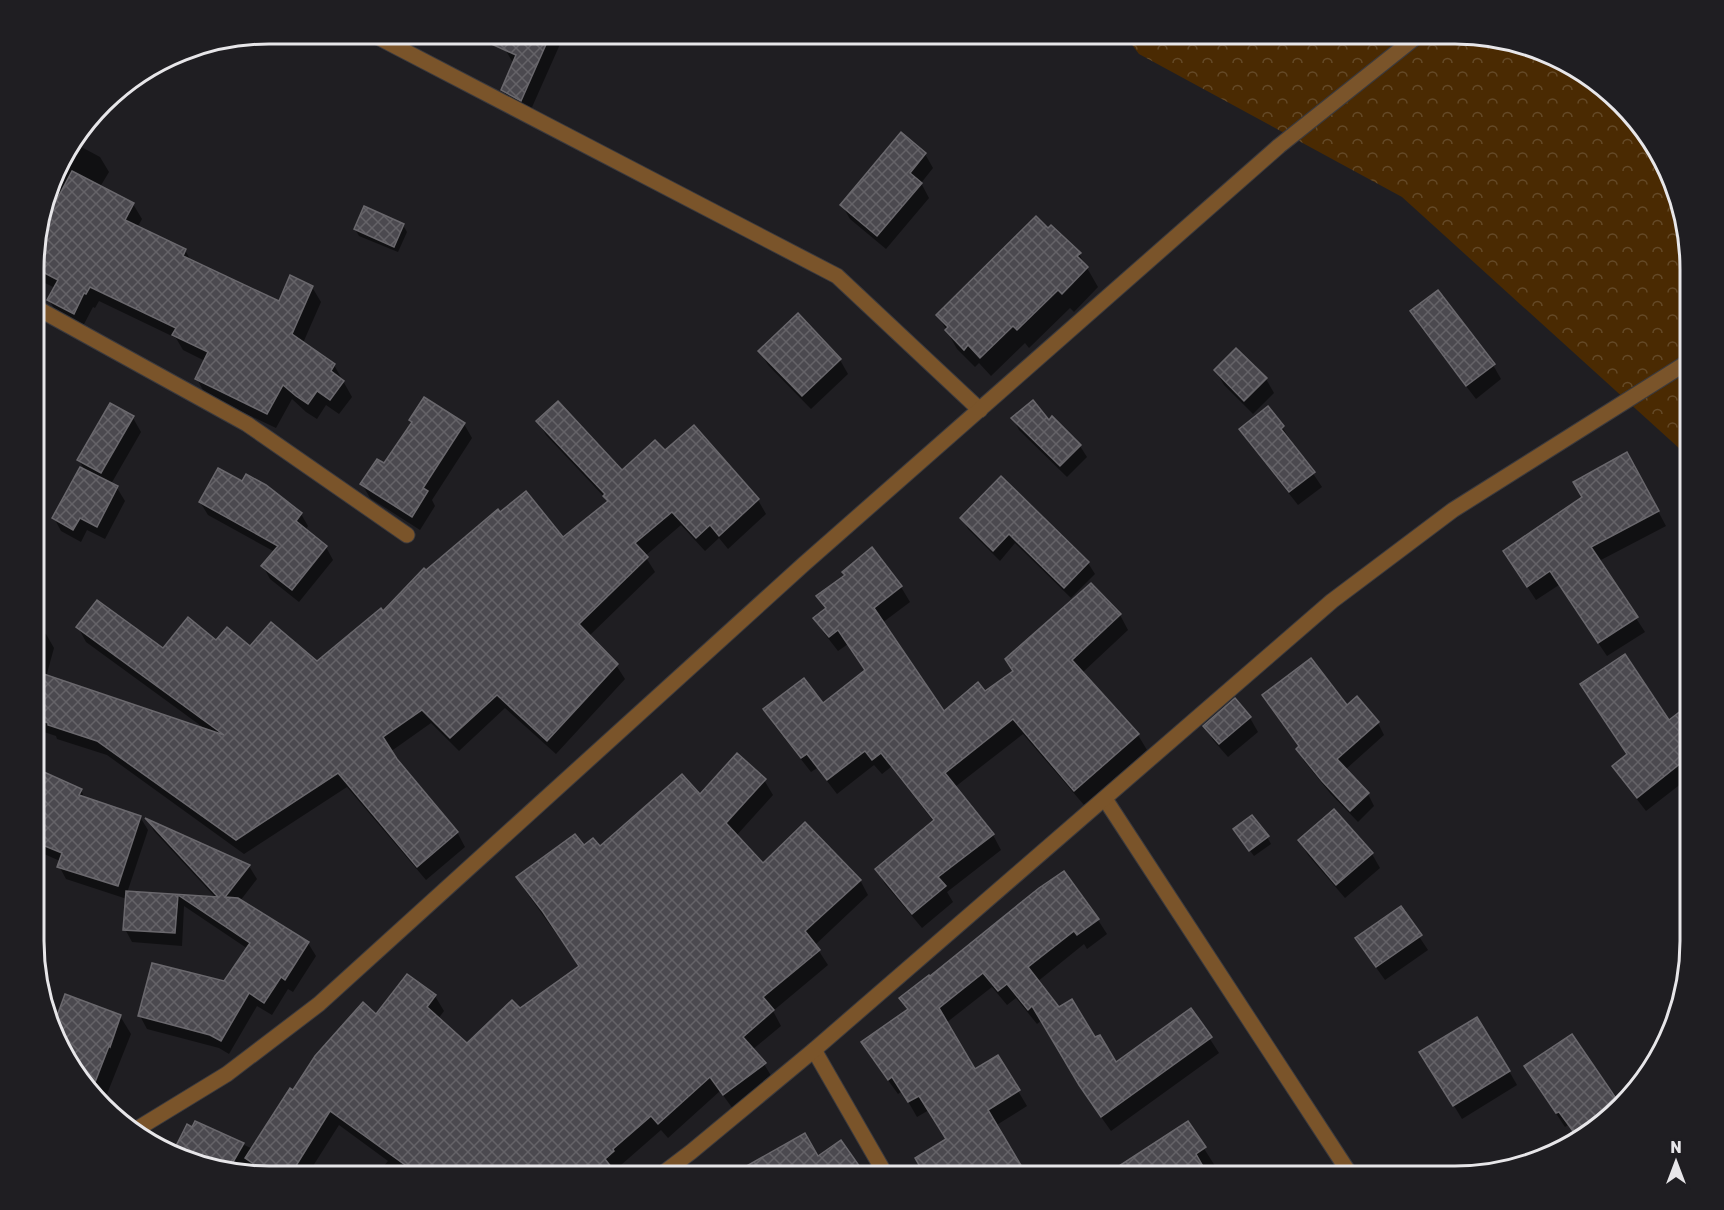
<svg xmlns="http://www.w3.org/2000/svg" width="1724" height="1210" viewBox="0 0 1724 1210" font-family="Rubik,sans-serif">
  <defs>
    <pattern id="forest-crowns" width="20" height="18" patternUnits="userSpaceOnUse" patternTransform="scale(1.5)"><rect width="20" height="18" fill="#4a2a02"/><path d="M2 6a3 3 0 1 1 6 0M12 15a3 3 0 1 1 6 0" fill="none" stroke="#644927"/></pattern>
    <pattern id="building-cross-hatch" width="8" height="8" patternUnits="userSpaceOnUse" patternTransform="scale(1.5)"><rect width="8" height="8" fill="#4b494f"/><path d="M0 0l8 8M0 8l8-8" fill="none" stroke="#656368"/></pattern>
  </defs>
  <rect width="100%" height="100%" fill="#1f1e22"/>
  <polygon fill="url(#forest-crowns)" points="1123,33 1471,33 1532,46 1599,81 1667,164 1691,253 1691,459 1402,197 1139,54"/>
  <g fill="#0007">
    <polygon points="512,33 565,33 529,114 511,104 503,90 513,63 505,49"/>
    <polygon points="74,143 100,157 109,172 100,187 133,204 142,219 137,228 185,250 191,261 280,303 312,287 321,302 303,343 334,365 352,397 339,414 326,405 317,419 306,412 292,399 276,428 205,394 197,379 205,361 183,350 176,338 99,301 95,308 93,307 82,328 58,315 49,300 55,288 35,278 35,238 57,164"/>
    <polygon points="925,154 933,168 921,183 929,198 886,249 850,219 842,205"/>
    <polygon points="403,225 407,232 398,252 359,236 355,229"/>
    <polygon points="1079,254 1098,287 1074,312 1070,308 1029,348 1025,343 991,376 979,363 975,367 957,349 938,315"/>
    <polygon points="1412,312 1493,365 1501,379 1476,399 1420,326"/>
    <polygon points="797,315 840,360 848,374 811,409 768,365 760,351"/>
    <polygon points="1236,350 1266,379 1274,393 1253,414 1224,385 1216,371"/>
    <polygon points="133,418 141,432 111,484 117,488 125,501 105,539 87,530 81,542 61,531 54,518 85,471 79,460"/>
    <polygon points="1013,418 1049,422 1080,446 1087,457 1067,477 1019,430"/>
    <polygon points="538,421 622,473 665,452 694,427 758,500 766,514 728,549 719,538 705,551 681,525 645,556 655,572 588,637 616,665 625,679 556,754 505,708 459,751 431,723 390,752 457,832 465,847 426,880 347,787 244,854 107,755 57,739 56,736 35,729 35,631 46,634 54,648 46,677 208,731 86,642 78,627 163,650 216,643 250,648 317,663 383,613 563,539 609,502 546,435"/>
    <polygon points="464,424 472,438 432,500 435,506 420,530 370,498 362,484 385,466"/>
    <polygon points="1282,427 1322,487 1298,505 1249,443 1241,429"/>
    <polygon points="1635,468 1666,526 1599,561 1645,632 1607,656 1559,585 1536,600 1513,565"/>
    <polygon points="1001,478 1088,563 1095,574 1071,598 1015,543 1000,561 968,529 962,518"/>
    <polygon points="200,502 301,514 308,526 305,531 326,547 333,560 299,602 270,579 263,566 275,552 208,515"/>
    <polygon points="872,550 901,587 910,602 882,623 943,713 984,693 1120,615 1128,630 1082,673 1138,735 1147,750 1084,805 1023,734 955,787 993,835 1001,850 947,892 953,902 922,928 885,884 877,869 934,822 891,767 882,774 874,765 837,794 817,768 811,772 774,725 765,710 823,706 866,671 848,644 838,651 824,633 815,618 826,610 818,596 846,576"/>
    <polygon points="1264,695 1346,707 1378,723 1384,735 1345,770 1368,794 1374,806 1358,822 1330,793 1304,761 1298,749 1300,747"/>
    <polygon points="1691,705 1691,776 1646,811 1622,780 1614,766"/>
    <polygon points="1250,718 1258,732 1228,757 1213,740 1205,726"/>
    <polygon points="764,780 773,795 736,836 763,865 860,880 868,895 815,945 828,965 773,1011 781,1026 752,1050 764,1064 773,1079 733,1109 720,1091 668,1138 661,1130 621,1165 622,1166 614,1173 615,1177 375,1177 388,1161 339,1125 306,1177 253,1177 192,1164 174,1154 196,1123 253,1149 294,1092 377,1016 435,996 444,1011 438,1019 467,1046 580,967 527,893 518,878 584,847 600,848 700,796"/>
    <polygon points="35,781 81,790 85,799 140,817 148,830 127,893 216,898 154,831 148,821 249,866 257,879 240,901 308,943 316,956 293,992 288,989 272,1015 257,1006 229,1054 219,1048 147,1029 140,1016 224,983 248,949 184,906 182,946 132,942 125,929 127,899 66,879 59,866 60,861 35,850"/>
    <polygon points="1334,811 1372,854 1380,868 1345,898 1308,855 1300,841"/>
    <polygon points="1239,836 1267,837 1271,844 1254,856"/>
    <polygon points="1400,908 1428,950 1385,980 1365,952"/>
    <polygon points="1098,920 1107,934 1087,949 1084,944 1037,982 1059,1009 1095,1039 1116,1064 1191,1010 1219,1053 1111,1131 1089,1100 1042,1020 1037,1024 1016,998 1007,1005 992,987 946,1023 975,1071 998,1057 1027,1106 995,1126 948,1140 929,1110 917,1117 902,1091 898,1094 872,1058 863,1043 908,1010 901,998"/>
    <polygon points="120,1016 131,1034 103,1104 64,1059"/>
    <polygon points="1430,1066 1509,1071 1517,1085 1462,1119"/>
    <polygon points="1534,1080 1611,1093 1613,1092 1621,1102 1578,1138 1568,1125 1565,1127"/>
    <polygon points="1188,1123 1215,1166 1205,1172 1135,1177"/>
    <polygon points="817,1158 865,1177 724,1177 738,1169 739,1171"/>
  </g>
  <g fill="url(#building-cross-hatch)" stroke="#6a686d" stroke-width="1.5">
    <polygon points="467,33 551,33 521,101 501,90 516,55"/>
    <polygon points="901,132 926,153 910,173 922,183 877,236 840,205"/>
    <polygon points="72,171 134,203 125,220 186,249 183,256 279,301 290,275 313,286 292,334 335,364 331,371 344,381 330,400 317,391 308,404 296,396 283,385 267,414 195,379 208,352 172,335 176,328 90,287 86,294 84,293 74,314 47,300 58,280 35,268 35,241"/>
    <polygon points="364,206 404,224 394,247 354,229"/>
    <polygon points="1036,216 1048,228 1051,225 1081,253 1077,256 1088,267 1062,294 1058,290 1017,330 1013,326 980,358 968,345 964,350 945,330 948,327 936,315"/>
    <polygon points="1438,290 1495,364 1466,386 1410,311"/>
    <polygon points="798,313 841,359 802,396 758,351"/>
    <polygon points="1236,348 1267,378 1244,401 1214,370"/>
    <polygon points="424,397 465,423 423,488 428,491 412,517 360,484 377,459 384,463 412,422 409,420"/>
    <polygon points="1033,400 1049,420 1052,416 1081,445 1060,466 1011,418"/>
    <polygon points="558,401 622,470 655,440 665,450 694,425 759,499 719,536 710,525 696,538 672,512 635,543 648,557 579,624 618,664 547,741 497,695 450,738 422,710 383,737 397,759 458,832 417,867 338,773 236,840 97,741 48,725 48,723 35,718 35,671 224,735 76,627 97,600 163,648 188,617 216,640 227,627 250,646 271,622 317,661 381,608 383,611 424,568 426,570 498,509 500,512 526,491 563,537 608,501 603,496 605,494 536,421"/>
    <polygon points="110,403 134,416 101,473 77,460"/>
    <polygon points="1268,406 1284,426 1281,429 1315,472 1289,492 1239,429"/>
    <polygon points="1627,452 1659,511 1591,547 1638,617 1598,643 1550,571 1527,587 1503,551 1582,497 1573,482"/>
    <polygon points="80,467 118,486 97,527 80,518 73,530 52,518"/>
    <polygon points="218,468 242,481 246,474 266,485 302,513 296,521 327,546 292,590 261,566 278,546 199,502"/>
    <polygon points="1001,476 1089,562 1064,588 1009,534 993,551 960,518"/>
    <polygon points="872,547 902,586 874,608 944,711 978,682 985,691 1013,671 1005,659 1091,583 1121,614 1072,660 1139,734 1074,791 1013,719 945,773 994,834 938,877 946,886 912,914 875,869 934,820 881,753 872,760 865,751 827,780 807,754 801,758 763,709 804,678 823,703 865,670 838,630 829,637 813,618 826,608 816,596 845,575 842,572"/>
    <polygon points="1625,654 1669,720 1691,703 1691,755 1637,798 1612,766 1627,754 1580,684"/>
    <polygon points="1311,658 1347,705 1357,696 1379,722 1337,759 1369,793 1350,811 1322,781 1296,749 1299,746 1262,695"/>
    <polygon points="1235,698 1251,717 1219,744 1203,726"/>
    <polygon points="737,753 766,779 726,823 763,863 805,822 861,880 805,931 820,950 763,997 774,1010 743,1037 766,1063 723,1095 710,1077 658,1124 651,1116 613,1149 614,1151 605,1159 619,1177 543,1177 526,1165 517,1177 422,1177 330,1111 289,1177 273,1177 245,1158 290,1088 293,1090 315,1056 363,1002 376,1014 407,974 436,995 427,1007 467,1043 512,1000 520,1008 579,966 543,912 516,877 575,834 584,845 593,838 600,846 682,774 700,794"/>
    <polygon points="35,768 82,789 79,795 141,816 118,886 57,867 62,853 35,842"/>
    <polygon points="1334,809 1373,853 1336,885 1298,840"/>
    <polygon points="1252,815 1269,836 1249,851 1233,829"/>
    <polygon points="145,818 250,865 225,897 238,898 309,942 285,980 281,977 264,1003 249,993 221,1041 210,1035 138,1016 152,963 224,981 250,943 178,895 175,933 123,930 126,891 218,897"/>
    <polygon points="1064,871 1099,919 1077,935 1074,931 1028,967 1059,1007 1072,999 1095,1037 1100,1035 1116,1062 1191,1008 1212,1037 1101,1117 1079,1085 1032,1006 1028,1010 1007,984 998,991 983,973 939,1008 975,1069 998,1055 1020,1090 988,1110 1028,1177 926,1177 915,1158 946,1139 919,1096 908,1102 892,1077 888,1080 861,1042 908,1009 899,998 929,975 930,976 1039,888"/>
    <polygon points="1401,906 1422,935 1376,967 1355,938"/>
    <polygon points="65,994 121,1015 110,1047 109,1046 92,1090 64,1059 53,1027"/>
    <polygon points="1477,1017 1510,1071 1453,1106 1419,1052"/>
    <polygon points="1572,1034 1620,1104 1578,1138 1559,1112 1556,1113 1524,1066"/>
    <polygon points="195,1121 244,1143 228,1171 192,1164 172,1154 187,1124 192,1127"/>
    <polygon points="1188,1121 1206,1147 1196,1154 1209,1177 1102,1177"/>
    <polygon points="805,1133 818,1156 841,1140 867,1177 727,1177"/>
  </g>
  <g fill="none" stroke-linecap="round" stroke-linejoin="round">
    <g stroke="#3b3a3e" stroke-width="17">
      <g id="street">
        <polyline points="370,33 837,276 980,410"/>
        <polyline points="35,307 247,424 407,535"/>
        <polyline points="1105,799 1352,1177"/>
        <polyline points="814,1050 887,1177"/>
        <polyline points="132,1132 227,1074 319,1004 804,564 1279,146 1421,33"/>
        <polyline points="658,1177 691,1152 814,1050 1332,601 1453,510 1691,360"/>
      </g>
    </g>
    <use href="#street" stroke="#7a542a" stroke-width="15"/>
  </g>
  <path d="M0 0H1724V1210H0ZM269 44H1455A225 225 0 0 1 1680 269V941A225 225 0 0 1 1455 1166H269A225 225 0 0 1 44 941V269A225 225 0 0 1 269 44Z" fill="#1f1e22" fill-rule="evenodd"/>
  <path fill="none" stroke="#e7e6e9" stroke-width="3" d="M269 44H1455A225 225 0 0 1 1680 269V941A225 225 0 0 1 1455 1166H269A225 225 0 0 1 44 941V269A225 225 0 0 1 269 44Z"/>
  <g transform="translate(1676 1162)" stroke="#1f1e22" stroke-width="4.5" paint-order="stroke">
  <path d="M0-4.5L10 22L0 15L-10 22Z" fill="#e7e6e9"/>
  <text y="-9" font-size="16" font-weight="bold" text-anchor="middle" fill="#e7e6e9">N</text>
  </g>
</svg>
